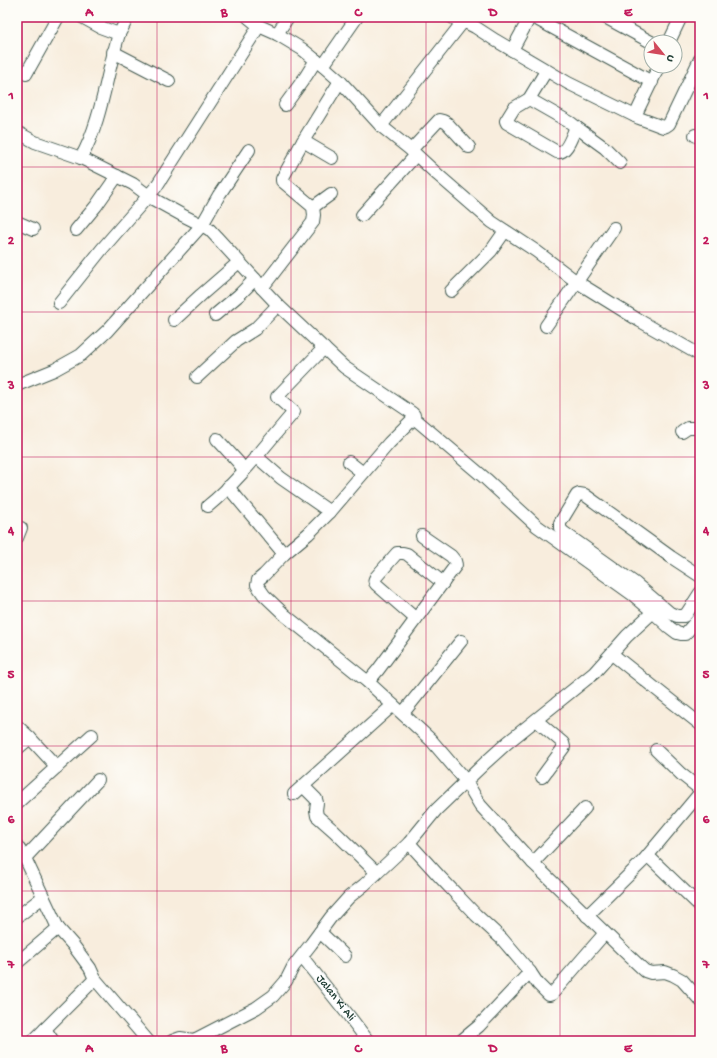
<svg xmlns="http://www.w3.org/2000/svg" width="717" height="1058" viewBox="0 0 717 1058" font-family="'Gochi Hand',sans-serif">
  <rect width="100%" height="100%" fill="#fdfcf7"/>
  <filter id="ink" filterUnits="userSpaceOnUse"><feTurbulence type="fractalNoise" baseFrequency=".025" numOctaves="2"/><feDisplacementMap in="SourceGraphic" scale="8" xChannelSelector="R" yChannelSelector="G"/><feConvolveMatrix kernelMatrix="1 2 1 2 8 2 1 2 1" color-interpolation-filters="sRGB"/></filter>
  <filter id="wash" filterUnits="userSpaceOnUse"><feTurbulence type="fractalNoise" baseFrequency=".012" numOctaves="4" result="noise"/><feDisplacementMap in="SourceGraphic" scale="16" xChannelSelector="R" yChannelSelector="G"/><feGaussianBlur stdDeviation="0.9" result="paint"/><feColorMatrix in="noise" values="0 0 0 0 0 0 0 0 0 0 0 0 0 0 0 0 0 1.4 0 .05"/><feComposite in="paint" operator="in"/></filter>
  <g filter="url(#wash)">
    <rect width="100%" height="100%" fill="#f8eddd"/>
  </g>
  <g filter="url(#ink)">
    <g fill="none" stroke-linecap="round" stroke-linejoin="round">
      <g stroke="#40574d" stroke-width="14">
        <g id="minor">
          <polyline points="82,17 100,27 119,34 128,17"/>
          <polyline points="248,17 259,26 277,34 302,49 323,66 340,81 381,126 411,150 438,175 492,222 536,251 577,282 640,321 700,355"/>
          <polyline points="452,17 462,23 467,23 475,27 495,40 568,83 639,118 663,127 666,126 669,124 700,59"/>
          <polyline points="533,17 652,82"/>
          <polyline points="605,17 651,42"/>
          <polyline points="277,34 288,17"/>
          <polyline points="669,42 681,17"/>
          <polyline points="512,50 530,17"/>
          <polyline points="113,52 169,81"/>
          <polyline points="323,66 357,17"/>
          <path d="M546,71L529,99L514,108L506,121L507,123L557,152C567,154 572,135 576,127"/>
          <polyline points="26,74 58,17"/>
          <polyline points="529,99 571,123 576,127 605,148 620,163"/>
          <polyline points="285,105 306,76 316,60"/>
          <polyline points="635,116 659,66"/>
          <polyline points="381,126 462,23"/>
          <polyline points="17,132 35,142 81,158 133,184 153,199 182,215 202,225 210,230 255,279 262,288 278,305 344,367 412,413 414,415 414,418 486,479 537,526 632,594 653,612 669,627 677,633 681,634 685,634 700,617"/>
          <polyline points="695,135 700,138"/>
          <polyline points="303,141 332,158"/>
          <polyline points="411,150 439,120 443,121 447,123 469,147"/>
          <path d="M81,158C102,120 106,75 119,34"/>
          <polyline points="313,207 331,194"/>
          <polyline points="362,215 416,155"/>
          <polyline points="17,222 33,229"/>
          <polyline points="76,230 96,206 117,176"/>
          <polyline points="262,288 313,222 314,215 313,207 282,181 282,179 303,141 340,81"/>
          <polyline points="451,291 491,251 505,231"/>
          <polyline points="59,303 102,249 156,187 259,26"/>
          <polyline points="215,315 239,295 255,279"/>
          <polyline points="174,320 201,295 239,262"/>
          <polyline points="546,326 614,228"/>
          <polyline points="197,377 236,341 255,329 278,305"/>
          <polyline points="17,385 54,370 81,355 107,331 202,225 219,195 249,150"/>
          <polyline points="414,418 389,443 330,512 308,534 284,554 264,575 258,580 257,585 264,595 286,616 368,682 431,740 466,781 480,805 533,863 628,955 645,971 651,973 665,972 673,975 682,980 700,1000"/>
          <polyline points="682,432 688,428 700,428"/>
          <polyline points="217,439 238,462 244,470"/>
          <polyline points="256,456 281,478 330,512"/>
          <polyline points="349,462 363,473"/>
          <polyline points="228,487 284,554"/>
          <path d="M208,506C240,480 266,444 294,412L277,397L324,348"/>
          <polyline points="17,538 21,528"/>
          <polyline points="700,576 671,557 585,495 579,494 577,495 560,523 560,528 563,532 636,584 670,613 677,616 684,616 687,613 700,593"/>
          <path d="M416,619L376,584C374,582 374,580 376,577L397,553H403L407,554L443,583"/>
          <polyline points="612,654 700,724"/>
          <polyline points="368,682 378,670 456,565 455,561 451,556 422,536"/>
          <polyline points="403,713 461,641"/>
          <polyline points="536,720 563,743 564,747 542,777"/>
          <polyline points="17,726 30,738 57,767"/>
          <polyline points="17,749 30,738"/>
          <polyline points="656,750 681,774 700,789"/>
          <polyline points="303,786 316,799 317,803 316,810 317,816 334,831 376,872"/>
          <polyline points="294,794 393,705"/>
          <polyline points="17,803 92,735"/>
          <polyline points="409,843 439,876 476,915 502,939 530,972"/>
          <polyline points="17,846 25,858 58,928 73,945 90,968 95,979 33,1041"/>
          <polyline points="648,856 700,906"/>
          <polyline points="25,858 98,780"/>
          <polyline points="533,863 585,808"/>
          <polyline points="587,916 643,861 700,793"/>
          <polyline points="17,917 43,897"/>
          <polyline points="320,932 345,956"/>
          <path id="s1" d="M302,957L349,1016L368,1041"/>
          <polyline points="17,963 58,928"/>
          <polyline points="95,979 148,1041"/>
          <polyline points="45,1029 53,1041"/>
          <polyline points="172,1041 180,1038 194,1040 256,1008 273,996 286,981 293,967 311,944 331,917 349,897 364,885 409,843 436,810 486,762 507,743 594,673 627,636 653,612"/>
          <polyline points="461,1041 479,1026 530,972 538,984 549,995 552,994 605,933"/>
        </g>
      </g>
      <use href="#minor" stroke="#fff" stroke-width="12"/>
    </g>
  </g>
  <path fill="none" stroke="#c2185b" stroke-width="1" stroke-opacity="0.55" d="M157,17V1041M291,17V1041M426,17V1041M560,17V1041M17,167H700M17,312H700M17,457H700M17,601H700M17,746H700M17,891H700"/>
  <g text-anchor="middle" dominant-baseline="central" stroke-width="3.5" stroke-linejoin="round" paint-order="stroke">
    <g font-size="12" fill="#1f3d34" stroke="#fdfcf7">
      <text stroke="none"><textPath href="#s1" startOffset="53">Jalan Ki Ali</textPath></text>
    </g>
  </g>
  <rect width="717" height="1058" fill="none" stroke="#fdfcf7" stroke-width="44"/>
  <g transform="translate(663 54) rotate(120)"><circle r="19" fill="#fdfcf7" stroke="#a4b0a9"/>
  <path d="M0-3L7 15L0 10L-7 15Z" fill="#d1495b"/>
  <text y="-6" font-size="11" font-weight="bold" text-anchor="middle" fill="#1f3d34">U</text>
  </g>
  <rect x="22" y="22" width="673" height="1014" fill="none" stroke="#c2185b" stroke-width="1.5"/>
  <g font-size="13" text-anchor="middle" font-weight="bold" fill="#c2185b">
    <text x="89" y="16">A</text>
    <text x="224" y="16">B</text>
    <text x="358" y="16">C</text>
    <text x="493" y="16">D</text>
    <text x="628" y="16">E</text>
    <text x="11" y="99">1</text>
    <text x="706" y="99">1</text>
    <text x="11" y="244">2</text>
    <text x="706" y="244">2</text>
    <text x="11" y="389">3</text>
    <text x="706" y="389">3</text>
    <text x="11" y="534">4</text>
    <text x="706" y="534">4</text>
    <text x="11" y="678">5</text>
    <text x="706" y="678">5</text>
    <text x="11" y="823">6</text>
    <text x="706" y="823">6</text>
    <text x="11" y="968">7</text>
    <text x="706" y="968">7</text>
    <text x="89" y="1052">A</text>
    <text x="224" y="1052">B</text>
    <text x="358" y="1052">C</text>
    <text x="493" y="1052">D</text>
    <text x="628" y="1052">E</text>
  </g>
</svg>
